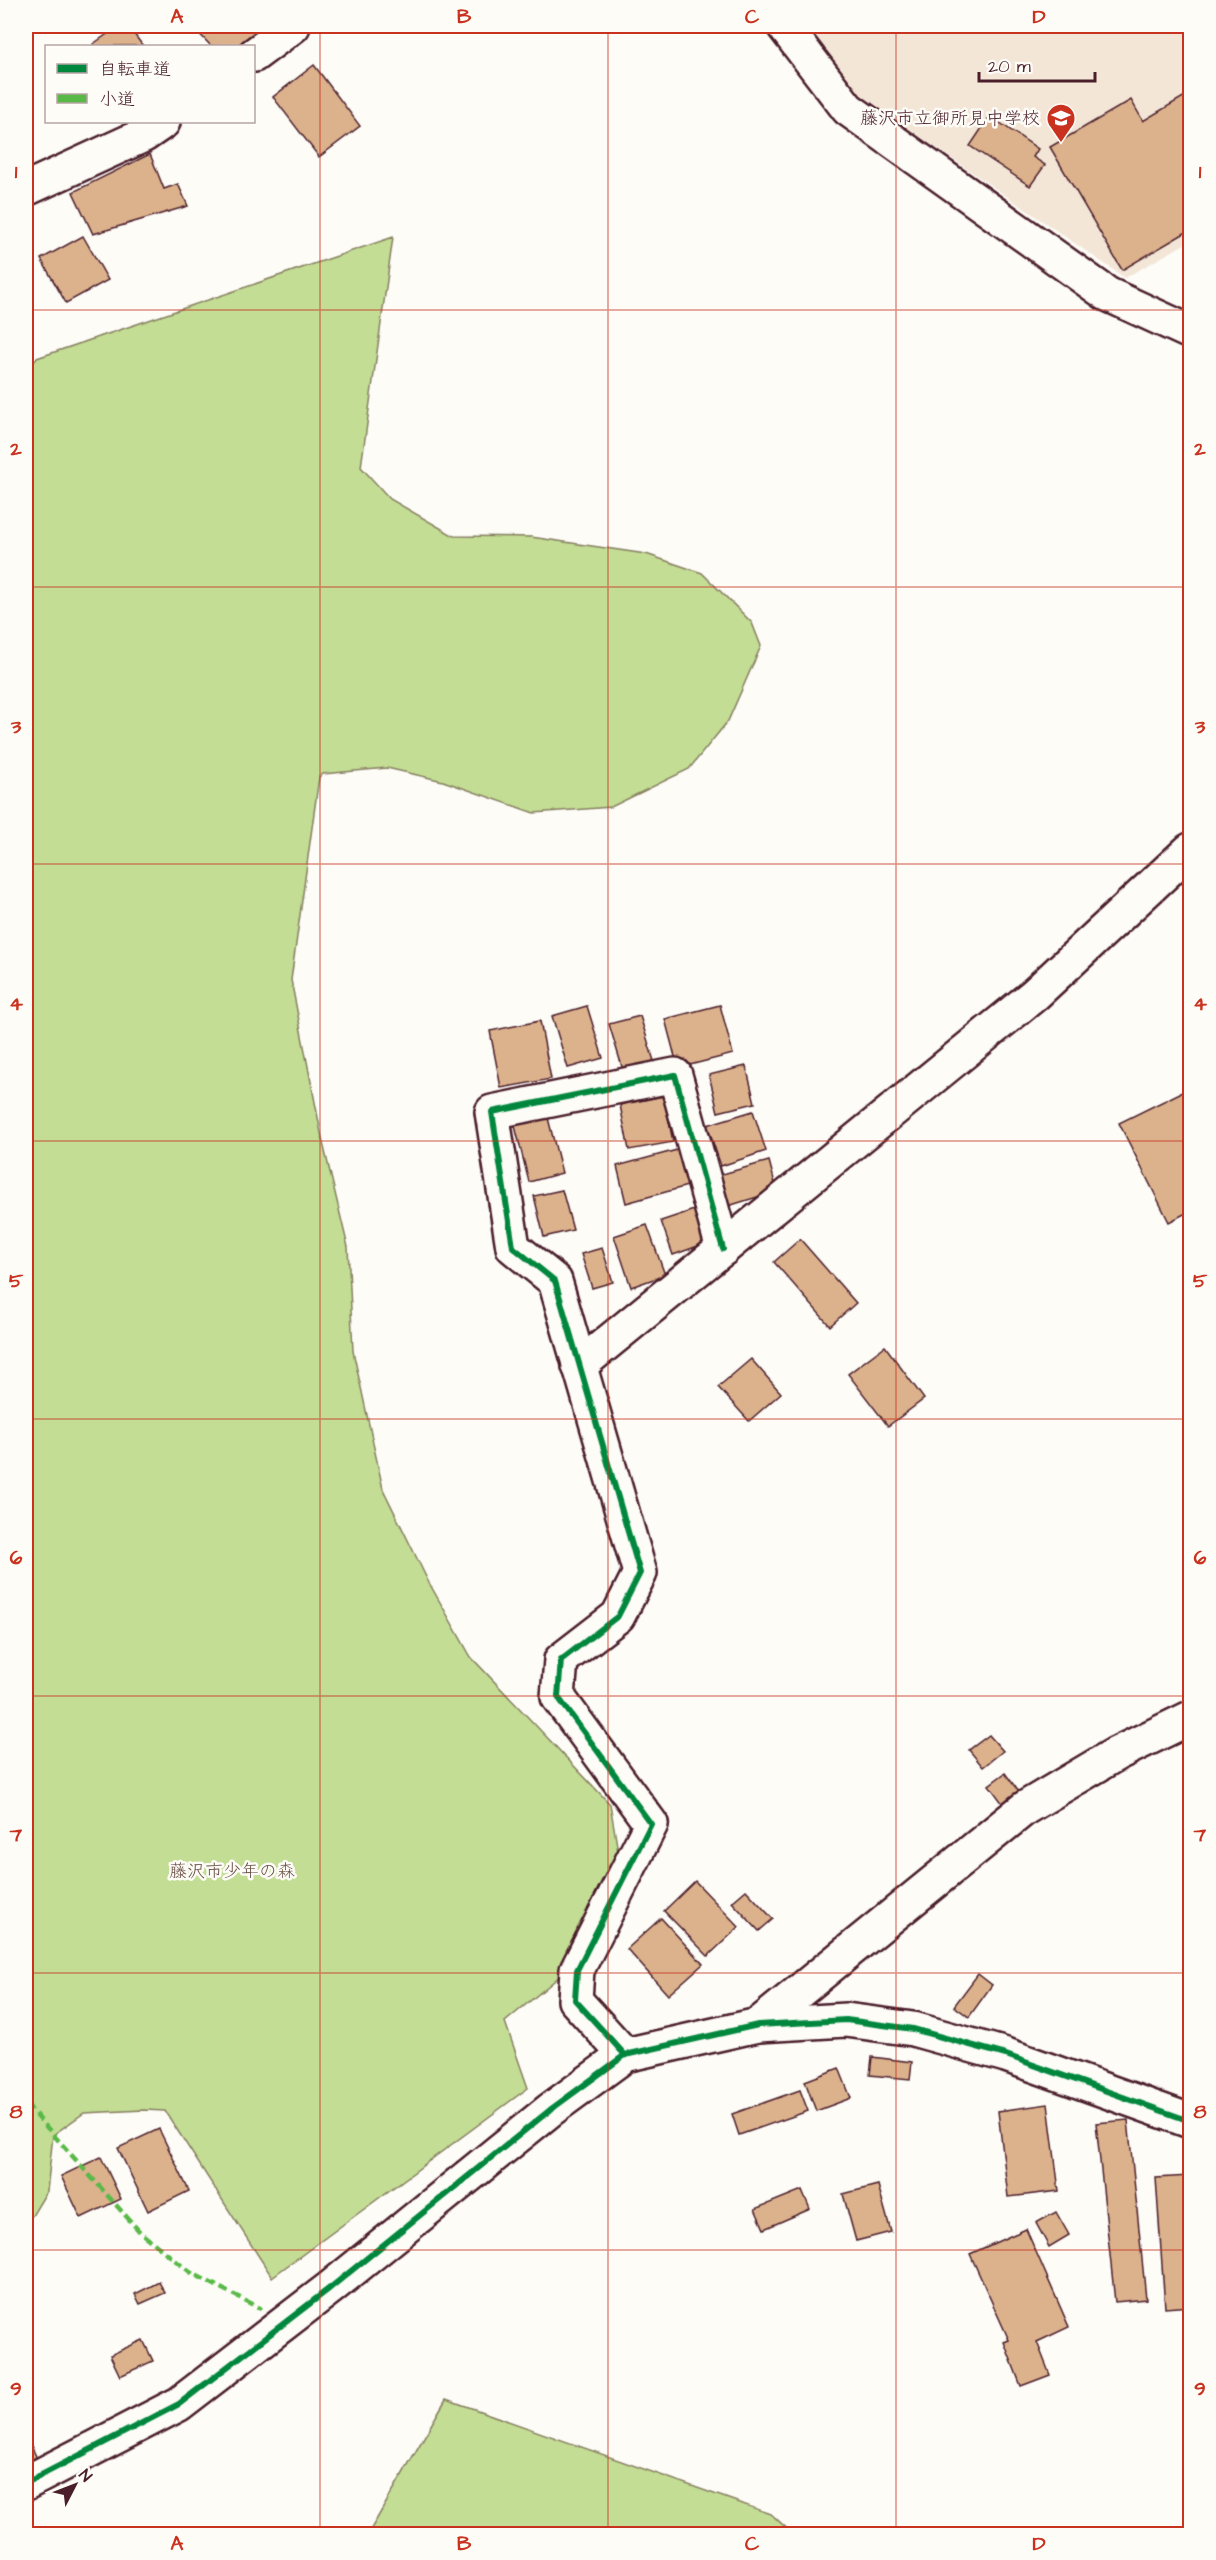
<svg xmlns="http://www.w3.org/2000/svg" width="1216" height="2560" viewBox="0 0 1216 2560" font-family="'Architects Daughter','Klee One',sans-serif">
  <rect width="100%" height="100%" fill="#fdfcf7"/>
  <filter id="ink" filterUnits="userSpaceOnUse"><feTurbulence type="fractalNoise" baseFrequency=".0167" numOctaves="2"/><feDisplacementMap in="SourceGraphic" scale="12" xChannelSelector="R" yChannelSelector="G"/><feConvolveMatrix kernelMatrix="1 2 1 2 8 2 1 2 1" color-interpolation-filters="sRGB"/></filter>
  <g filter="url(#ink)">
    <polygon fill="#f3e6d7" points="806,26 1190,26 1190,241 1125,278 861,96"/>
    <g fill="#c3dd94" stroke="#867e60" stroke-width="1.5">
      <polygon points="393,237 361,467 390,499 454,536 531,537 646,554 702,573 752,623 761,646 728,721 689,769 611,807 534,813 443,781 387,768 323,774 319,777 291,980 323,1143 348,1247 353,1351 383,1489 428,1581 471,1657 610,1804 623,1881 566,1971 505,2022 528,2088 272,2277 165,2111 144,2110 84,2113 53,2135 47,2191 32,2216 26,2218 26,372 37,358"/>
      <polygon points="446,2399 771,2514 793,2534 368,2534"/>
    </g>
    <g fill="#dcb28d" stroke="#4a1f2b" stroke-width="1.5">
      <polygon points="119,26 128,26 143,46 95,46 93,44"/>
      <polygon points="192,26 268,26 244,46 211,46"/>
      <polygon points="314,65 360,126 319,157 273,97"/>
      <polygon points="1190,93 1190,230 1122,270 1050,147 1131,100 1143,121"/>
      <polygon points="990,116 1038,149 1033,157 1045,165 1030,186 970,146"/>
      <polygon points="150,154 164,189 178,184 188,206 93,234 73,192"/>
      <polygon points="83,236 108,280 66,303 41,259"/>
      <polygon points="1190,865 1190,892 1177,878"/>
      <polygon points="720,1005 733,1054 678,1068 665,1019"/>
      <polygon points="587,1006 603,1058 568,1068 552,1016"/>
      <polygon points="640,1016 654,1061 623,1070 609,1024"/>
      <polygon points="540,1021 551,1079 501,1088 490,1031"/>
      <polygon points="746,1066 755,1103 718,1112 709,1075"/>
      <polygon points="1190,1088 1190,1211 1169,1222 1119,1123"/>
      <polygon points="664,1096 673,1142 629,1150 620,1105"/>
      <polygon points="753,1111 766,1151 721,1166 707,1125"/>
      <polygon points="547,1114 562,1173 529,1182 514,1122"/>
      <polygon points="681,1149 691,1185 626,1203 617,1166"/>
      <polygon points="769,1161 777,1191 728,1206 719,1175"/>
      <polygon points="562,1190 573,1230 544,1237 534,1196"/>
      <polygon points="700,1208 712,1241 673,1255 661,1221"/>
      <polygon points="647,1225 665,1275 631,1287 614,1236"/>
      <polygon points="800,1239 856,1303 830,1326 774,1262"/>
      <polygon points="602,1248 613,1282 592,1288 581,1254"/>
      <polygon points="885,1346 924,1399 888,1426 848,1374"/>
      <polygon points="751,1359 781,1393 749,1421 718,1387"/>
      <polygon points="989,1735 1003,1751 983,1767 969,1750"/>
      <polygon points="1005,1773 1019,1792 1003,1804 989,1785"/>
      <polygon points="695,1881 739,1927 708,1956 664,1911"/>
      <polygon points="746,1890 773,1919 759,1931 732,1902"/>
      <polygon points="661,1918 703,1964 668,1995 627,1949"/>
      <polygon points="978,1974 992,1985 969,2017 954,2006"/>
      <polygon points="872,2057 912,2062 910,2079 870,2075"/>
      <polygon points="839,2068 851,2098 816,2111 805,2081"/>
      <polygon points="800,2090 808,2111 739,2135 732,2114"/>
      <polygon points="1048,2104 1059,2191 1008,2197 998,2111"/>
      <polygon points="1128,2120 1146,2299 1115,2302 1096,2123"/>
      <polygon points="159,2129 189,2191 148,2211 118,2148"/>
      <polygon points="101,2157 121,2199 81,2218 61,2176"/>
      <polygon points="1190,2176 1190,2306 1165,2308 1156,2178"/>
      <polygon points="878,2185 891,2232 856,2241 843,2194"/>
      <polygon points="802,2190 810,2209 764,2229 755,2209"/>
      <polygon points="1056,2212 1069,2235 1049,2247 1036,2223"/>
      <polygon points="1026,2229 1069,2327 1037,2342 1050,2375 1021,2386 1004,2342 1009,2340 970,2254"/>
      <polygon points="159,2282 165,2293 140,2304 135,2294"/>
      <polygon points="143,2340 153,2361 120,2376 110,2355"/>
      <polygon points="26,2435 41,2467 26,2474"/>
    </g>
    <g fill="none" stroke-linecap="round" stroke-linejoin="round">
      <g stroke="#4a1f2b" stroke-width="38">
        <g id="street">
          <polyline points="784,26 848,109 1107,294 1190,332"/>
          <polyline points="254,55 293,26"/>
          <polyline points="26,189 144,135 163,122"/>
          <polyline points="579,1366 1034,995 1190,850"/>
          <polyline points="758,2025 1025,1808 1116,1754 1190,1718"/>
          <polyline points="625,2055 575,2000 577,1970 651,1824 558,1697 561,1660 618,1616 640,1573 555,1281 513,1247 492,1112 675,1075 723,1249"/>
          <polyline points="26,2483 179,2404 330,2288 550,2110 625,2055 758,2025 846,2020 913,2029 1006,2055 1190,2121"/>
        </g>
      </g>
      <use href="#street" stroke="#fdfcf7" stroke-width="33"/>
      <polyline stroke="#58b947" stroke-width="4.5" stroke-dasharray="9 4.5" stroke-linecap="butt" points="26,2104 141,2233 190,2272 261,2309"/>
      <g stroke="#fdfcf7" stroke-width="10">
        <g id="cycleway">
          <polyline points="625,2055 575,2000 577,1970 651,1824 558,1697 561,1660 618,1616 640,1573 555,1281 513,1247 492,1112 675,1075 723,1249"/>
          <polyline points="26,2483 179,2404 330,2288 550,2110 625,2055 758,2025 846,2020 913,2029 1006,2055 1190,2121"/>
        </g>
      </g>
      <use href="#cycleway" stroke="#00873e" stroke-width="6"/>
    </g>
  </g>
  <path fill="none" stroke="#c8321e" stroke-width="1.5" stroke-opacity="0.55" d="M320,26V2534M608,26V2534M896,26V2534M26,310H1190M26,587H1190M26,864H1190M26,1141H1190M26,1419H1190M26,1696H1190M26,1973H1190M26,2250H1190"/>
  <defs>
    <g id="school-pin" transform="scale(1.5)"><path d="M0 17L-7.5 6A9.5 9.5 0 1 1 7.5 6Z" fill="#c8321e" stroke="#fdfcf7"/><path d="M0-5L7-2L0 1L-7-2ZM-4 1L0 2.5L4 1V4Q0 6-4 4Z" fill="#fff"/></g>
  </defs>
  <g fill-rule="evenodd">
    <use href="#school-pin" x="1061" y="118"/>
  </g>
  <g text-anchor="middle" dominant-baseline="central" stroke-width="5" stroke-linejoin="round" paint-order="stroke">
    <g font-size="18" fill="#4a1f2b" stroke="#fdfcf7" text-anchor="end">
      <text x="1040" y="118">藤沢市立御所見中学校</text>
    </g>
    <g font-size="18" fill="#684e45" stroke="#fdfcf7">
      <text x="232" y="1871">藤沢市少年の森</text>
    </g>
  </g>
  <rect width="1216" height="2560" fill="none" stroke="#fdfcf7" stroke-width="66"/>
  <rect x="45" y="45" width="210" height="78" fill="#fdfcf7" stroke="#b5a4a5" stroke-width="1.5"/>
  <rect x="57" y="64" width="30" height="9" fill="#00873e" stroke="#b5a4a5" stroke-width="1.5"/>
  <text x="99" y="75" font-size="18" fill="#4a1f2b">自転車道</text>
  <rect x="57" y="94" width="30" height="9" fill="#58b947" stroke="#b5a4a5" stroke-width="1.5"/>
  <text x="99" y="105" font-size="18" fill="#4a1f2b">小道</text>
  <g transform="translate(75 2485) rotate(48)" stroke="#fdfcf7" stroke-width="4.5" paint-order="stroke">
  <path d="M0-4.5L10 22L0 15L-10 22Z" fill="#4a1f2b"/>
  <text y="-9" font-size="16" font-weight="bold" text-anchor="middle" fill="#4a1f2b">N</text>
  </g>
  <path d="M979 72v9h116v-9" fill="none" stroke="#4a1f2b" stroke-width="3"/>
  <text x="988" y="72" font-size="18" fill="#4a1f2b" stroke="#fdfcf7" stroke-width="4.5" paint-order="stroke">20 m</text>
  <rect x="33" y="33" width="1150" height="2494" fill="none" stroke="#c8321e" stroke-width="2"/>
  <g font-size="20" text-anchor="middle" font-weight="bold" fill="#c8321e">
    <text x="177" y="23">A</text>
    <text x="464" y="23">B</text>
    <text x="752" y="23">C</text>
    <text x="1039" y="23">D</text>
    <text x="16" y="178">1</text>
    <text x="1200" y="178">1</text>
    <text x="16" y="455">2</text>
    <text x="1200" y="455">2</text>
    <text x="16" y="733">3</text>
    <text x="1200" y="733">3</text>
    <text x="16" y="1010">4</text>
    <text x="1200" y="1010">4</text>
    <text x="16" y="1287">5</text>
    <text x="1200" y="1287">5</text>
    <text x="16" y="1564">6</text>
    <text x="1200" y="1564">6</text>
    <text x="16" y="1841">7</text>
    <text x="1200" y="1841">7</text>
    <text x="16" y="2118">8</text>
    <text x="1200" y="2118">8</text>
    <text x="16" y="2395">9</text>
    <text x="1200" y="2395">9</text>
    <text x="177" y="2550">A</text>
    <text x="464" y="2550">B</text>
    <text x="752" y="2550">C</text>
    <text x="1039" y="2550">D</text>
  </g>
</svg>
